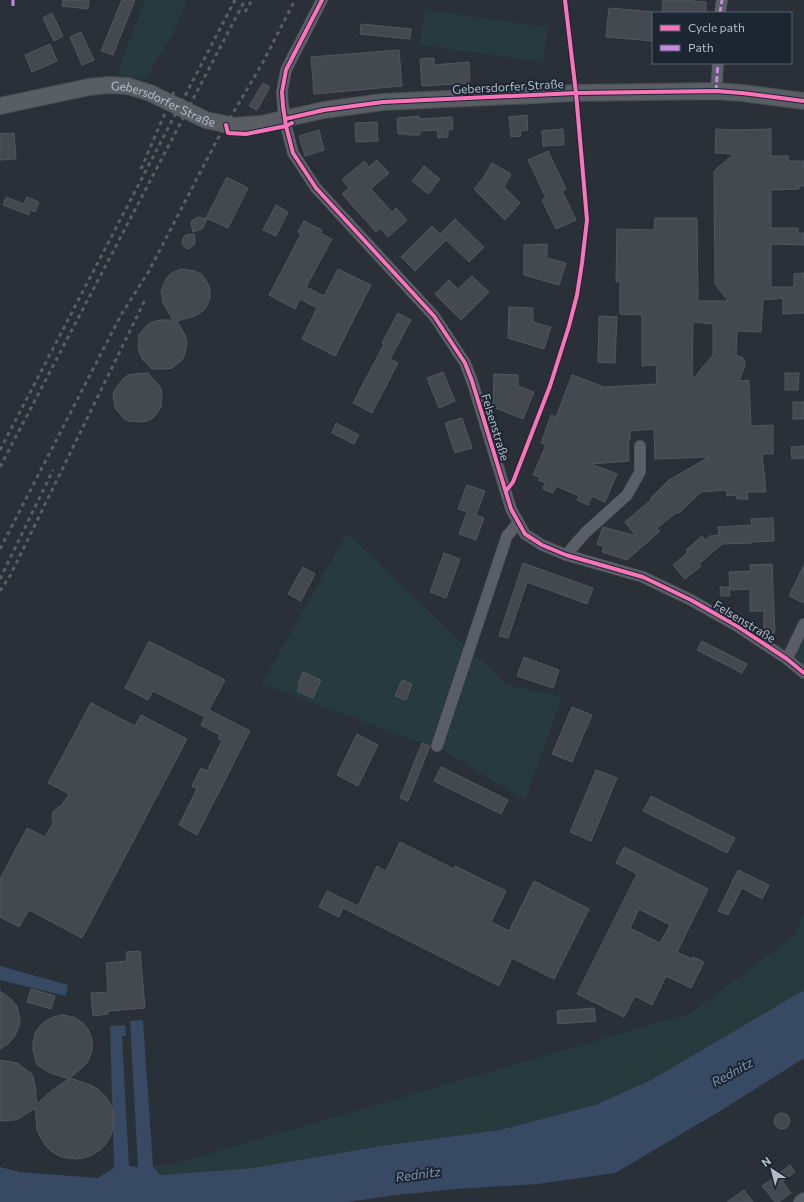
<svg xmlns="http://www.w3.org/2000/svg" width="804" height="1202" viewBox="0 0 804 1202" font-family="Commissioner,sans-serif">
  <rect width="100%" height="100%" fill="#2a3038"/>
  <g fill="#273a3e">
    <polygon points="145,0 187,0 174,31 146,79 117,75"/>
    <polygon points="425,10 547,27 543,62 420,45"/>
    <polygon points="347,533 507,685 562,697 525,800 437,747 408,738 262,684"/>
    <polygon points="804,631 804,666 791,656"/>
    <polygon points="804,912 804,990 651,1080 595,1105 500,1130 380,1146 254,1168 159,1175 153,1166 174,1164 691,1013 794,936"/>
  </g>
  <g fill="#384963">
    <polygon points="0,966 68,985 66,996 0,980"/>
    <polygon points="804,990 804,1058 722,1110 615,1173 538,1184 455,1189 396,1195 347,1202 0,1202 0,1167 20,1172 97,1178 114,1168 110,1026 125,1025 126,1036 122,1036 129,1166 138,1167 130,1021 143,1020 153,1166 160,1175 254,1168 380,1146 500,1130 595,1105 651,1080"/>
  </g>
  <g fill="#444950" stroke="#52575f" fill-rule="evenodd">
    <polygon points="63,0 89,0 88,9 62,6"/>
    <polygon points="122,0 135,0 113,55 101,51"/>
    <polygon points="663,0 684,0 706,2 706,13 662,13"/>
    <polygon points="609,8 653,12 653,41 606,37"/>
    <polygon points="52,13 63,36 54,41 43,18"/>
    <polygon points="361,24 411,29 410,39 360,34"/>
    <polygon points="81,32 94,60 82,65 70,37"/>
    <polygon points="50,44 57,61 32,72 25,55"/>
    <polygon points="399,50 402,86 314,94 311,57"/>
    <polygon points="434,58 434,65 469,62 470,83 422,86 420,59"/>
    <polygon points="263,83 270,87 257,110 249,106"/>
    <polygon points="527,115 528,130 520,131 521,136 511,137 509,117"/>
    <polygon points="419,116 419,119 452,117 453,129 448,130 448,137 438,138 437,130 420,131 420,135 407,135 407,134 398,134 397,118"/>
    <polygon points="377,122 378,141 356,142 355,123"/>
    <polygon points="563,129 564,145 543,146 542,131"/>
    <path d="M716,129L733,130L771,129V156H788V161H804V186H799V189L771,190V228H798V233H804V245L771,244V287H794V274L804,273V313L783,314V298L763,300L761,332L737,331L736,355L741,357L744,359L745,366L739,381L749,380L751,426L773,425V454H762L766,492H747L748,499H737L736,495L727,496V490L701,492L678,514L677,512L656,529L660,531L627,560L602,552L604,547L597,544L603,527L636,536L625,522L652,499L651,498L669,480L709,457L655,459L654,429L630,431V440H628L629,461L591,464L617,474L605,502L592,496L588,505L577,500L579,496L556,486L553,493L543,489L545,483L538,480L540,477L533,475L546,445L541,443L551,415L556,417L572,375L604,387L657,384L656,365L642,366V315L620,314V281L616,282L617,229L654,230L655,218H697L698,301H728L715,284L714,171L734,154L715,153ZM693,322L713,324V355L692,380Z"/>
    <polygon points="319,130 324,150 305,156 299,136"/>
    <polygon points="14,133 16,159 0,160 0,134"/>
    <polygon points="548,151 566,189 562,191 576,220 556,229 542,200 546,198 528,160"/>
    <polygon points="377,160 389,173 371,189 392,212 396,208 407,220 388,237 381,228 376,232 342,194 349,188 342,180 364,161 369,167"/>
    <polygon points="492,163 511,174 504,187 520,203 505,220 474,189 483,178"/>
    <polygon points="424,166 440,179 428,194 412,181"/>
    <polygon points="227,177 248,188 228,228 206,218"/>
    <polygon points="6,197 24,204 27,197 39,202 35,212 30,210 29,215 3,205"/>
    <polygon points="276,205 288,212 276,236 263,230"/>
    <polygon points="198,217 207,219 202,229 193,232 191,222 194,219"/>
    <polygon points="455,219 484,247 469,262 440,234"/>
    <polygon points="304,221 322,230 320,233 332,239 306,287 324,296 338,269 371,285 335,356 302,339 317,308 300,299 295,309 269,295 301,234 298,232"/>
    <polygon points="432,226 446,240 415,271 401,257"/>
    <polygon points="194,234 195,241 194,245 188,249 184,247 182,243 183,238 186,235"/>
    <polygon points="547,244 547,258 566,263 559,285 524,275 524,245"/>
    <polygon points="182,269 195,271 201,274 205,279 208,284 210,290 210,297 208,303 205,309 200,313 195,316 177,321 185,335 187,341 185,354 182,360 172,368 165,369 152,369 143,360 140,354 138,348 139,335 147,325 153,322 159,320 173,320 163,303 161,291 166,279 170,274 176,271"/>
    <polygon points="472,276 489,292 461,320 435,294 449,280 458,289"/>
    <polygon points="509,307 533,308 533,322 551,327 544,349 508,338"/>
    <polygon points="398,313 411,320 390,359 398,363 372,413 353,403 384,344 382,343"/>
    <polygon points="599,316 617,317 615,363 598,362"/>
    <polygon points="443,372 455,401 439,408 427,378"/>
    <polygon points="148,373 157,383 161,389 162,395 161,407 157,413 153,418 147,421 141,422 128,421 123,418 115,408 113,395 115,389 123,379 128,375 134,374"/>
    <polygon points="785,373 799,373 798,390 785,390"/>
    <polygon points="494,374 518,375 518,386 534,392 523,419 493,407"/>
    <polygon points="793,402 804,402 803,419 793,419"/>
    <polygon points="462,418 472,448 455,453 445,423"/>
    <polygon points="336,423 359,435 354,444 332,433"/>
    <polygon points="804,446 804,458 792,459 791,447"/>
    <polygon points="467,485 485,491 476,515 484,518 476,540 459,534 467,512 458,509"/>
    <polygon points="773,518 774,541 752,542 752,543 722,544 699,564 701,566 685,579 673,565 688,552 686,550 702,536 705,540 710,536 719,535 718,527 752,525 751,519"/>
    <polygon points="444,553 460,559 446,598 430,592"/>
    <polygon points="523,563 593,588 587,604 527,582 508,638 499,636"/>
    <polygon points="772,564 775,633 764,633 764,611 750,611 750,589 730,590 729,572 751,571 750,565"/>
    <polygon points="804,565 804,603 789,596"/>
    <polygon points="303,567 315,574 301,601 288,594"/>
    <polygon points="720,587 729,587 730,596 721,596"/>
    <polygon points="149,641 225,680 209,710 250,731 197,835 179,825 197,789 192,786 201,768 207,771 222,741 218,738 220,735 201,725 205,717 153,691 148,700 125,688"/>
    <polygon points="702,641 747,664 742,673 697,650"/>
    <polygon points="524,657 559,670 553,688 517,676"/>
    <polygon points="303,672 321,680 313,698 297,691 300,684 298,684"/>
    <polygon points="402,680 412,684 406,700 395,696"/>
    <polygon points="91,703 135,726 141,715 187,739 82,938 29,910 19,927 0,917 0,879 27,828 45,837 53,823 52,817 53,812 57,808 62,805 69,794 48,783"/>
    <polygon points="572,707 592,715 572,762 552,754"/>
    <polygon points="357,734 378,745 358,786 337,775"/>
    <polygon points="422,743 430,746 408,801 400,798"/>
    <polygon points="441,767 508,800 501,814 434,781"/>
    <polygon points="596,770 617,778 591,841 570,832"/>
    <polygon points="651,796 735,838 727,853 643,811"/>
    <polygon points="400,842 454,869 455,866 506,891 491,922 509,931 534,881 589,909 554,979 512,958 499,986 343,908 339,917 319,907 327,891 358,906 377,866 386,871"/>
    <path d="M624,847L708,889L677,952L692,959L693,957L704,962L691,988L666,976L652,1005L635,996L624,1017L577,994L637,874L616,863ZM639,909L670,925L660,943L630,928Z"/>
    <polygon points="738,870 769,885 762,899 742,888 728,915 718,911"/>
    <polygon points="140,951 145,1008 108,1011 108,1014 93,1016 91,993 108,992 106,963 127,961 126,952"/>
    <polygon points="31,989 55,996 51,1009 27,1002"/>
    <polygon points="0,991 11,999 17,1006 20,1020 19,1026 15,1036 8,1044 0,1049"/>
    <polygon points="594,1008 596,1021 558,1024 557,1011"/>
    <polygon points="63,1015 74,1017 84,1024 88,1029 92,1039 92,1051 88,1061 85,1065 70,1078 91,1085 99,1090 105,1096 110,1103 113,1111 114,1120 113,1128 110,1137 106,1144 100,1150 92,1155 84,1158 76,1159 67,1158 59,1156 51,1151 45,1145 41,1138 37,1130 35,1108 20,1118 15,1120 0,1121 0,1060 17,1063 32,1074 35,1085 37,1104 51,1091 69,1079 50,1073 37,1065 33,1050 33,1043 35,1033 39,1027 44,1022 53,1017"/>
    <circle cx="782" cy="1121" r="8"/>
    <polygon points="790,1165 795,1172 783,1181 778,1174"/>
    <polygon points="778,1175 791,1193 778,1202 775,1202 762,1186"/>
    <polygon points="744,1190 753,1202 727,1202"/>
  </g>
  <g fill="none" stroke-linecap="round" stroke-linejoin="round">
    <g stroke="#484c53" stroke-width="12">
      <g id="minor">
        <polyline points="322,0 286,70 282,92 283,106 286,126 293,153 316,188 434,316 465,363 472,381 511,509 525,534 542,545 566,555 643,577 691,600 737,626 787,659 804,673"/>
        <polyline points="720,13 722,0"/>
        <polyline points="716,91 718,63"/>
        <polyline points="566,555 585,533 627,495 640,472 640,446"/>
        <polyline points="787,659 804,624"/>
        <polyline points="437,746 507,536 518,523"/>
      </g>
    </g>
    <g stroke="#484c53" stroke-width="16">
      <polyline id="tertiary" points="801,1202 804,1200"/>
    </g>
    <g stroke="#484c53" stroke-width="18">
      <g id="secondary">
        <path id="s1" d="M0,106L89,87L110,85L128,86L150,93L206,120L234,126L261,124L324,110L383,102L576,93L716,91L742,93L804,101"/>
      </g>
    </g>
    <use href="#minor" stroke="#5a5e66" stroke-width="11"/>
    <use href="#tertiary" stroke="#5a5e66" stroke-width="14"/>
    <use href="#secondary" stroke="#595d64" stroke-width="16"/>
    <g stroke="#595d64" stroke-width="3" stroke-dasharray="4 4" stroke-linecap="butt">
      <polyline points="245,12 252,0"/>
      <polyline points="141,169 174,92"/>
      <polyline points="0,450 235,0"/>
      <polyline points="0,467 245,0"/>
      <polyline points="0,549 121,315 149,271 217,140 262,64 295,0"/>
      <polyline points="0,579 53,470"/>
      <polyline points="0,591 10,576 146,298"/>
    </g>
    <g stroke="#c787e3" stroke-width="3" stroke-dasharray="6 3" stroke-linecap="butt">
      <polyline points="13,6 13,0"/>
      <polyline points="720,13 722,0"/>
      <polyline points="716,91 718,63"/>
    </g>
    <g stroke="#1d2633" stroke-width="6">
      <g id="cycleway">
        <polyline points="322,0 286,70 282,92 283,106 286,126 293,153 316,188 434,316 465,363 472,381 511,509 525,534 542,545 566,555 643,577 691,600 737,626 787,659 804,673"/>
        <polyline points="285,119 324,110 383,102 576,93 716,91 742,93 804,101"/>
        <polyline points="226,125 228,133 246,134 286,126 292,123"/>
        <polyline points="506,491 513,482 550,386 569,326 577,295 582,263 587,220 576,93 565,0"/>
      </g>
    </g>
    <use href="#cycleway" stroke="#fb73b8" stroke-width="4"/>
  </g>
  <g text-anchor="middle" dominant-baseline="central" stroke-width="4" stroke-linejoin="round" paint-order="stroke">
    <g font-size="12" fill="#b4bcc9" stroke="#1d2633">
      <text transform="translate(508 86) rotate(-3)">Gebersdorfer Straße</text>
      <text stroke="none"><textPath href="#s1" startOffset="169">Gebersdorfer Straße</textPath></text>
      <text transform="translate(496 427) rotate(73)">Felsenstraße</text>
      <text transform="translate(745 621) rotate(31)">Felsenstraße</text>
    </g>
    <g font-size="13" font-style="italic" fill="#7c92b1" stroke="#1d2633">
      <text transform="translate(732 1072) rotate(-29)">Rednitz</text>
      <text transform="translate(418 1174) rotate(-8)">Rednitz</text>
    </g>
  </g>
  <rect x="652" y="12" width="140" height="52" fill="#1d2633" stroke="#59626f"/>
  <rect x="660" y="25" width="20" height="6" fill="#fb73b8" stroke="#59626f"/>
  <text x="688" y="32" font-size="12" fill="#b4bcc9">Cycle path</text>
  <rect x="660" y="45" width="20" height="6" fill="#c787e3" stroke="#59626f"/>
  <text x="688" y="52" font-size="12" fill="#b4bcc9">Path</text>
  <g transform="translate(772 1170) rotate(324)" stroke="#1d2633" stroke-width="3" paint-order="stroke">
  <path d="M0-3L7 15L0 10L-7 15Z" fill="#b4bcc9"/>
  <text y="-6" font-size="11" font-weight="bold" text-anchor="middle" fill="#b4bcc9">N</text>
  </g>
</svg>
